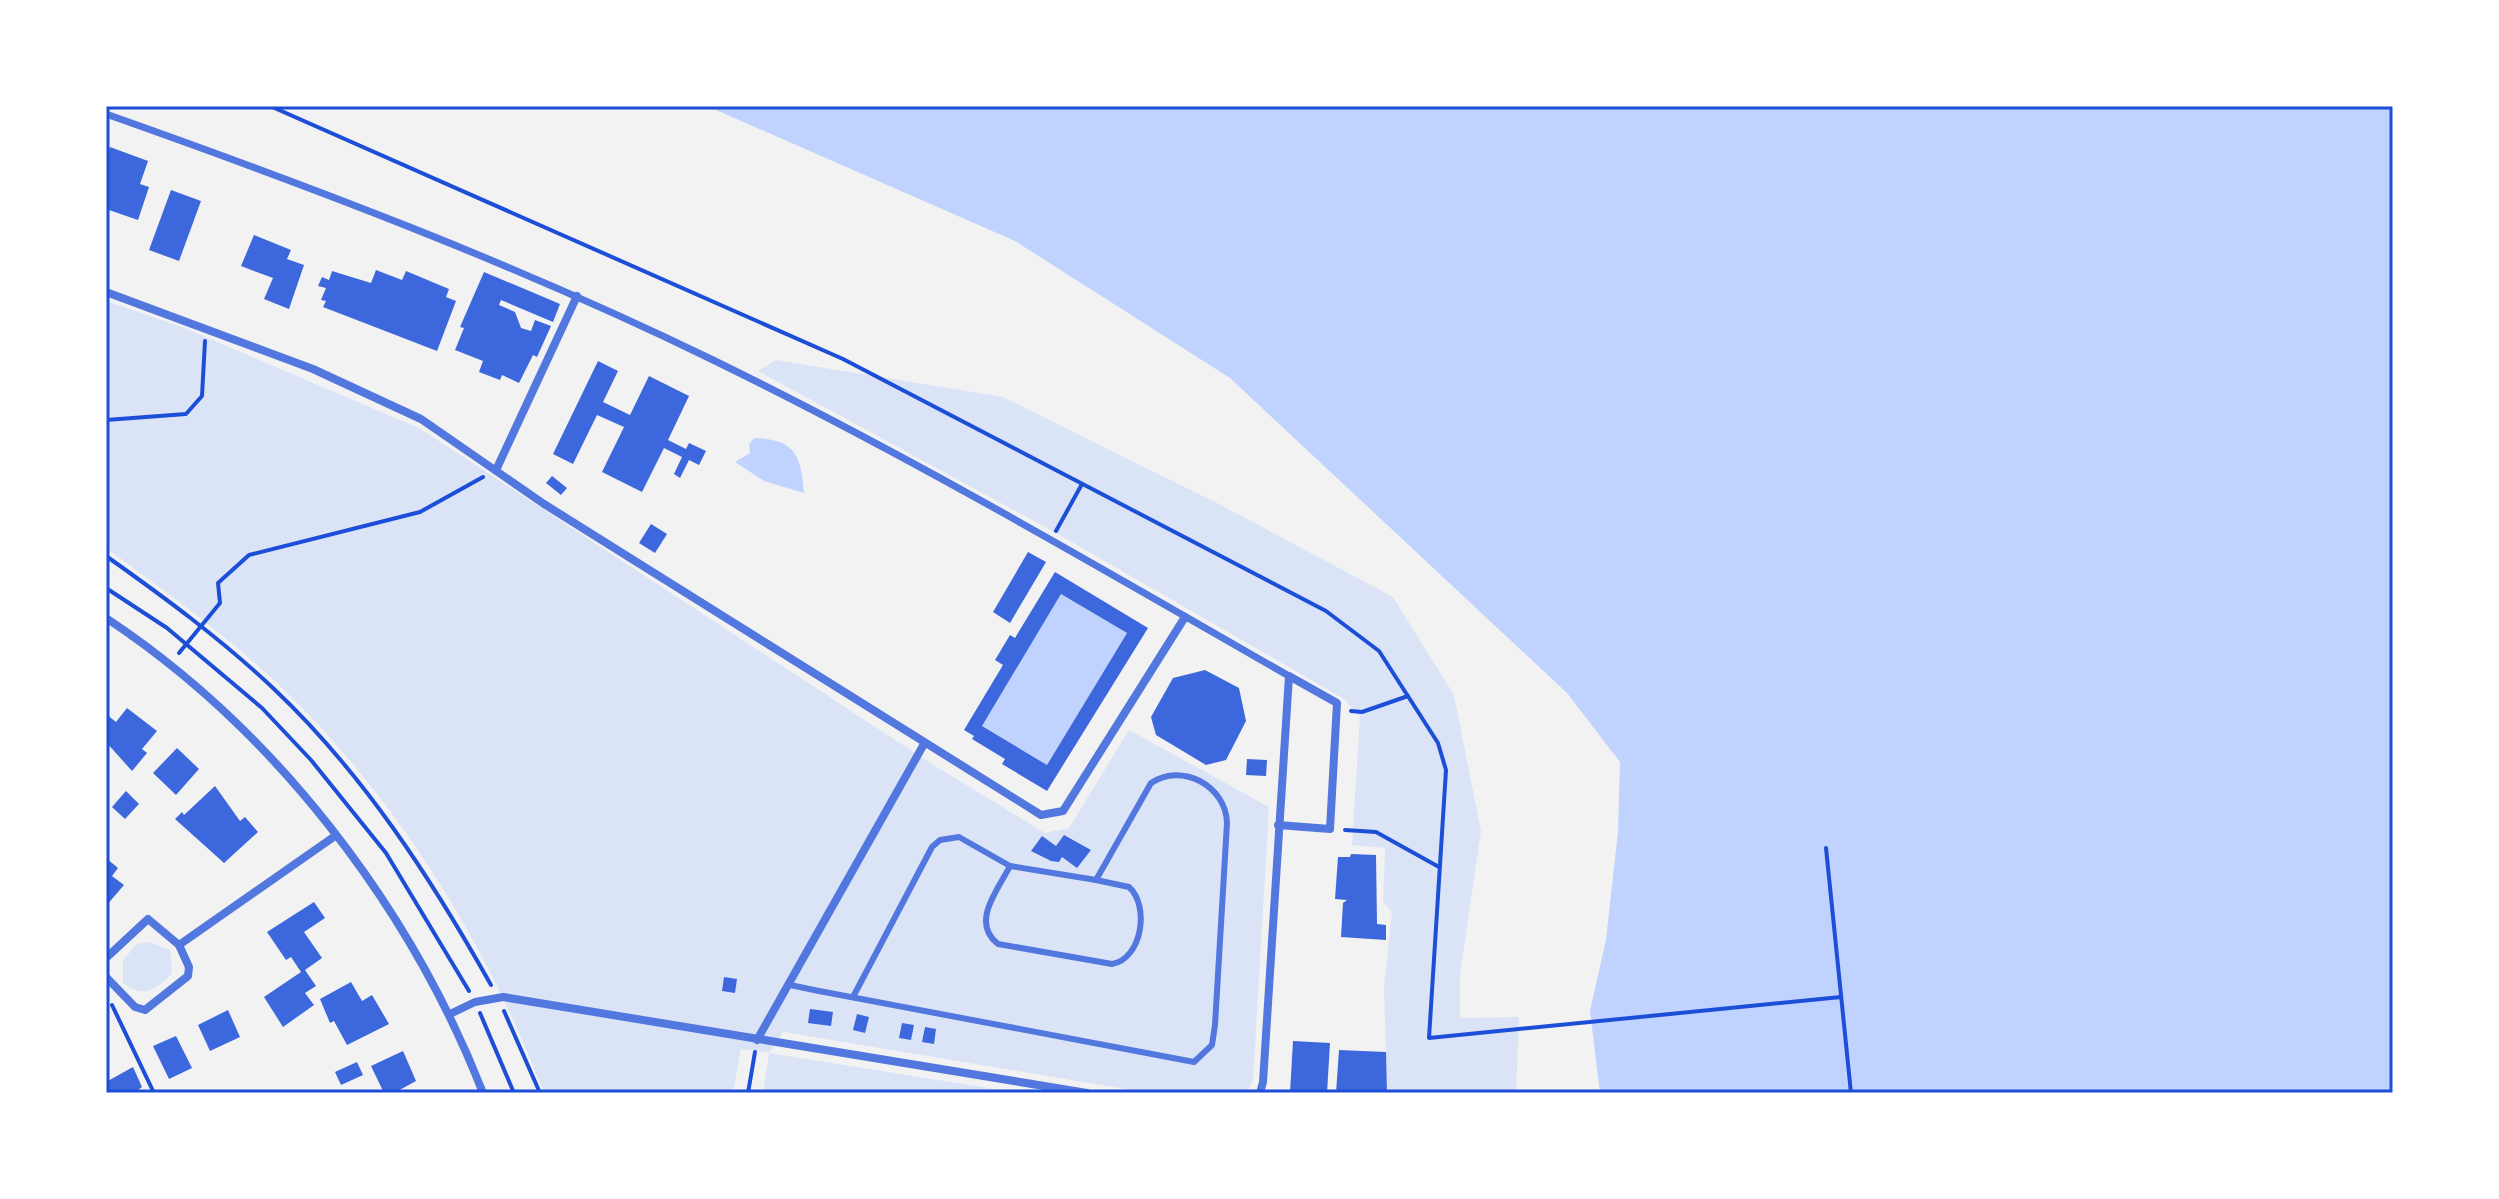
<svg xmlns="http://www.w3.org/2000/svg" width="2499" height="1199" viewBox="0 0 2499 1199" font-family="Rubik,sans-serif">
  <rect width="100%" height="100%" fill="#f2f2f2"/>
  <g fill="#dbe4f7">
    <path d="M106,301L182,327L419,428L932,764L1045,833L1069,828L1129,730L1269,807L1253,1081L1246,1093H1149L783,1032L769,1053L1019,1093H763L769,1053L741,1049L733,1093H544C485,941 400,802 282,688C228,636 166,592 106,548Z"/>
    <polygon points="776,360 1003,397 1221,505 1393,597 1454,695 1481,831 1460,975 1460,1018 1519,1017 1516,1093 1387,1093 1384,987 1392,912 1383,902 1385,848 1352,845 1360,717 1344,699 1056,533 758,371"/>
    <path d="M150,942L170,950L172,973C156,990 143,999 123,983V961L136,944Z"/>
  </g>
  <g fill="#bfd3fe">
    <polygon points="707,106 2393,106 2393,1093 1600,1093 1590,1011 1606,940 1618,832 1620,762 1567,693 1230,378 1015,241"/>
    <path d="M754,438C795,439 801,455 804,493L764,481L735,462L750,453L749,444Z"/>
    <polygon points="1061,594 1127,633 1047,765 982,726"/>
  </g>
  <g fill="#3d67dc" fill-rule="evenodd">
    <polygon points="110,147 148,161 140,184 149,187 138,220 106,209 106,157"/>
    <polygon points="171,190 201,201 179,261 149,250"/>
    <polygon points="254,235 291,250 287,259 304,265 289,309 264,299 273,278 241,266"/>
    <polygon points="376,270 402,280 406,271 449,289 446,297 456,301 437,351 323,307 326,301 321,300 326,288 318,286 322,277 329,280 332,271 371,283"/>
    <polygon points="484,272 560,304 553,322 501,300 499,305 515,312 521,328 531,331 535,320 551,326 537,357 533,355 519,383 502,375 500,380 479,372 483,361 455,350 464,328 460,327"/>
    <polygon points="598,361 618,371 603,402 630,415 649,376 689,396 668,440 686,449 689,443 706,451 699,465 689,460 680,478 674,474 682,457 664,448 642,492 602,472 624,427 597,415 573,464 553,454"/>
    <polygon points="552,476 567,488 561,495 546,483"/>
    <polygon points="651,524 667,534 655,553 639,543"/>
    <polygon points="1028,552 1046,562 1010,623 993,612"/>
    <path d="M1055,572L1148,628L1047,791L1002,764L1005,759L972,739L974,736L964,730L1003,665L995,660L1010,635L1015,638ZM1061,594L1127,633L1047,765L982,726Z"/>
    <polygon points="1205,670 1239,688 1246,721 1226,760 1206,765 1156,735 1151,717 1173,678"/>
    <polygon points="127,708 157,731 142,749 147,753 132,771 106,742 106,714 116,722"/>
    <polygon points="177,748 199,769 176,795 153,773"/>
    <polygon points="1247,759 1267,760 1266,776 1246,775"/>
    <polygon points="215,786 240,821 245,817 258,832 224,863 175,819 182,812 184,815"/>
    <polygon points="126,791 139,804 125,819 112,807"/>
    <polygon points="1064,835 1091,850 1077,868 1062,857 1059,862 1051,861 1031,851 1042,836 1056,846"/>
    <polygon points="1351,854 1376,855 1377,924 1386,925 1386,940 1341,937 1343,903 1347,900 1335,899 1338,857 1350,857"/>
    <polygon points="106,858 118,868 112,876 124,885 106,906"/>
    <polygon points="314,902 325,918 304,932 322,958 305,970 316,986 305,993 314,1005 283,1027 264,997 301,972 291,957 286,960 267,932"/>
    <polygon points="724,977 737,979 735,993 722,991"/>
    <polygon points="351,982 362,1001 372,995 389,1024 347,1045 334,1021 330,1023 320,999"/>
    <polygon points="810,1009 833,1012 831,1026 808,1023"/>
    <polygon points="228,1010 240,1037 210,1051 198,1025"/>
    <polygon points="857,1014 869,1017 865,1033 853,1030"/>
    <polygon points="902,1023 914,1025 911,1040 899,1038"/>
    <polygon points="925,1027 936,1029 934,1044 922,1042"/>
    <polygon points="176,1036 192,1068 169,1079 153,1046"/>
    <polygon points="1293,1041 1330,1043 1327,1093 1290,1093"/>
    <polygon points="1339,1050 1386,1052 1387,1093 1336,1093"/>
    <polygon points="403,1051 416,1081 394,1093 384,1093 371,1066"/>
    <polygon points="357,1062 363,1075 341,1085 335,1072"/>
    <polygon points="133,1067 142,1087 134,1093 108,1093 106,1082"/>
  </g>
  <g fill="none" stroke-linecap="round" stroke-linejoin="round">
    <g stroke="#1d4ed8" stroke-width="4">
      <polyline points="270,106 843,359 1326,611 1379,651 1438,743 1446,770 1429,1038 1841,997"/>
      <polyline points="106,420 186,414 202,396 205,341"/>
      <polyline points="1056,531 1082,484"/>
      <path d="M106,556C164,597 221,639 273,688C363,773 431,878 491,985"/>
      <polyline points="106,588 167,628 262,708 311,760 386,853 469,991"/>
      <polyline points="179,653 220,603 218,583 249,555 420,512 483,477"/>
      <polyline points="1351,711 1362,712 1408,696"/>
      <polyline points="1345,830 1376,832 1439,867"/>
      <polyline points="1826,848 1851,1093"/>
      <polyline points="112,1005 154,1093"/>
      <polyline points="504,1011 540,1093"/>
      <polyline points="480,1013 514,1093"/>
      <polyline points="748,1093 755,1052"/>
    </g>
    <g stroke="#5277de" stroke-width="6">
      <path d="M1010,866C998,890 970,922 998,944L1112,964C1142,959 1150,906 1129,887L1096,880"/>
      <path d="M790,985L819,991L1194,1062L1212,1045L1215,1025L1227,823C1226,786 1182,762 1151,783L1096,880L1010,866L959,837L940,840L932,847L853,997"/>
    </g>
    <path stroke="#5277de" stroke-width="7" d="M106,114C310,186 516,264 711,359C908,455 1099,567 1289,676"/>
    <g stroke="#5277de" stroke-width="8">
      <polyline points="106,292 313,369 421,419 544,504 1041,815 1063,811 1185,617"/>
      <polyline points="496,470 577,296"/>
      <path d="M106,618C274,729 410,906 483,1093"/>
      <polyline points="106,958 148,919 179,945 335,836"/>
      <polyline points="106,977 135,1007 145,1010 188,976 189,967 179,945"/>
      <polyline points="450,1014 475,1002 503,997 1087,1093"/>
      <polyline points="757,1040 924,744"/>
      <polyline points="1260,1093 1263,1082 1289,676 1337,703 1330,829 1278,825"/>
    </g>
  </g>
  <rect width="2499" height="1199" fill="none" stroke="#ffffff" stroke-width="216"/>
  <rect x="108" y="108" width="2283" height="983" fill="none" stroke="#1d4ed8" stroke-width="3"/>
</svg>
